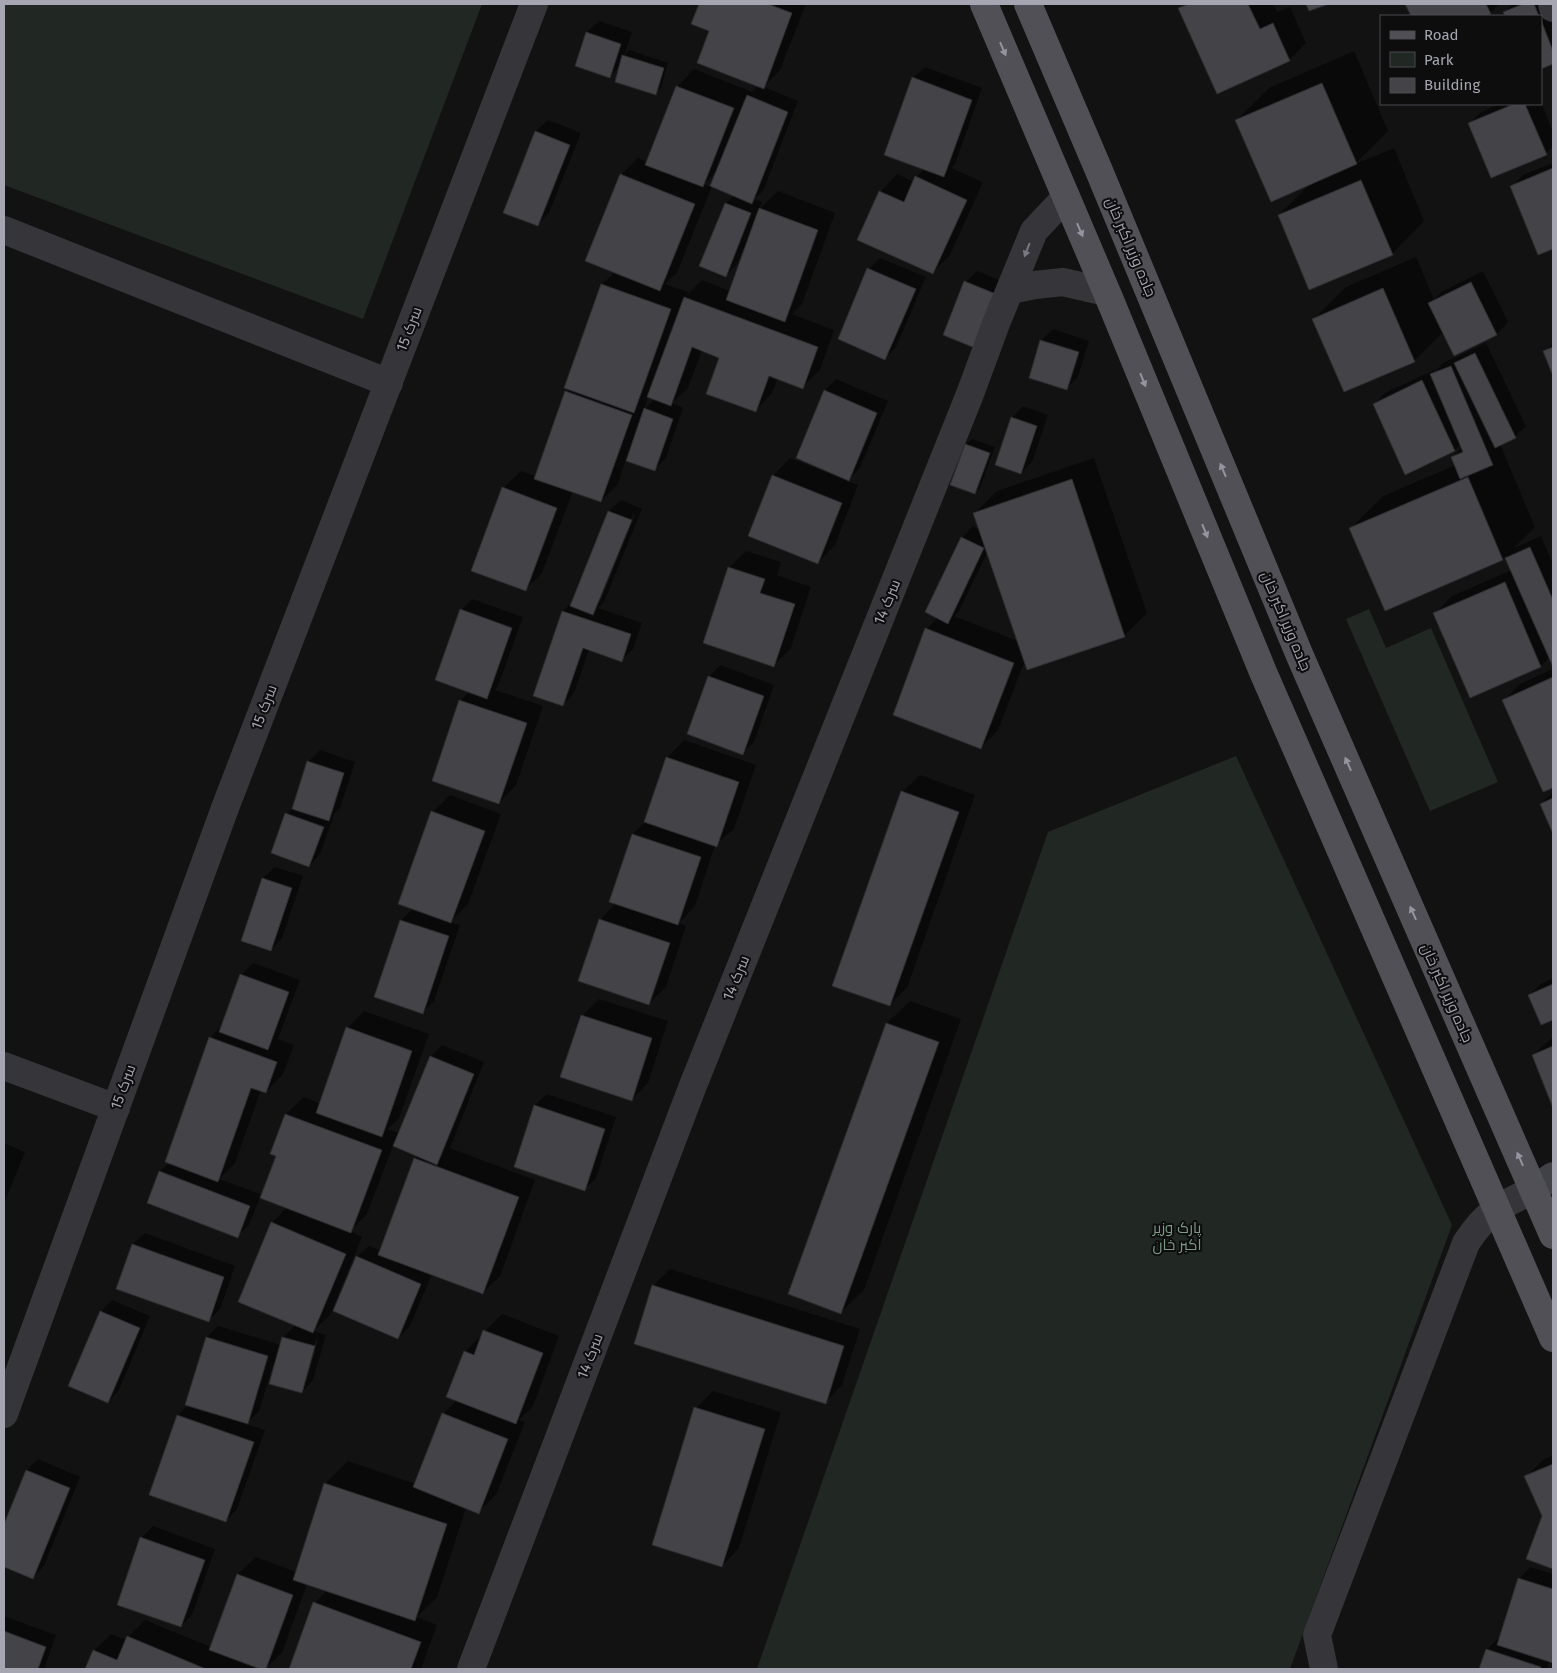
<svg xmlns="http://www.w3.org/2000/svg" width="1557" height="1673" viewBox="0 0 1557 1673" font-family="'Fira Sans',Cairo,sans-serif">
  <rect width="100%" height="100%" fill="#121213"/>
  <g fill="#212723">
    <polygon points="4,4 482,4 363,319 4,185"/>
    <polygon points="1369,609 1386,648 1431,628 1498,782 1430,811 1346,619"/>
    <polygon points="1236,756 1452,1225 1290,1669 757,1669 1048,832"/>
  </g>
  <g fill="#0007" fill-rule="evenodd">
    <path d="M700,4H806L780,70L764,87L798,101L763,191L754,199L762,202L759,210L778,191L835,213L802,304L792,314L834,330L820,370L802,387L778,378L772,393L755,411L721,357L702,350L688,388L672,403L683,408L666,458L654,470L626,459L618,484L601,501L573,491L542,573L525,590L503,488L521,471L535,476L566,392L569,389L602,284L615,272L621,175L638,158L648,162L677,87L694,69L752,92L759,85L711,31L693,23ZM717,171L711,187L704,184ZM712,186L734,195L726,203V275L737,264L743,249H746L730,291L702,280L686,296L688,292L665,284L677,273ZM648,397L655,399L644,410Z"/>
    <polygon points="1185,4 1273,4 1277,12 1290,7 1306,43 1289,60 1180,9"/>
    <polygon points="1406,4 1499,4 1490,13 1483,16 1412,16"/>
    <polygon points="1513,4 1550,4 1553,12 1553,63 1541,68 1541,16 1505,16 1505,12"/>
    <polygon points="599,21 632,32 624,55 629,50 668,63 661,88 655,93 621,65 610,76 576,65 587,32"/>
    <polygon points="1354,51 1388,131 1355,164 1394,148 1424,221 1392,254 1279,215 1311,183 1237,120 1269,88"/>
    <polygon points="925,67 982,88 955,164 951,168 983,182 950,255 933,272 880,192 897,174 914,182 916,177 925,168 913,78"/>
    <polygon points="1541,102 1553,132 1553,146 1546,154 1470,123 1481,112 1500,104 1541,104"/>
    <polygon points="548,120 581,133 549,213 537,225 505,212 536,131"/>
    <polygon points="1553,163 1553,248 1539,254 1511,187 1523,175"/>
    <polygon points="1416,257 1434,299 1441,292 1483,271 1508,322 1497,334 1454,354 1443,332 1414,361 1314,319 1346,287"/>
    <polygon points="880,258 926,277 896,347 885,358 869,269"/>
    <polygon points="977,271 1007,283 986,335 966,282"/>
    <polygon points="1053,329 1089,341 1078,377 1067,388 1041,341"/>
    <polygon points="1486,343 1526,426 1515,437 1500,444 1535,527 1514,548 1541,536 1553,564 1553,664 1550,657 1541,666 1435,614 1452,596 1512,570 1506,556 1503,559 1351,528 1383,496 1456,465 1453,457 1462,447 1461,444 1455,450 1406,473 1374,404 1385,393 1434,370 1435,372 1443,363"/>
    <polygon points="1553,343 1553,373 1545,352"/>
    <polygon points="836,379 888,401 860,468 847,481 858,485 835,545 818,563 773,476 790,458 836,476 825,390"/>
    <polygon points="1023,406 1048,415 1032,462 1021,473 1012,418"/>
    <polygon points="972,439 995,447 980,488 975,493 952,485 966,444"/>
    <path d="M1094,458L1147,613L1125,635L1028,669L1025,660L998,730L981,747L927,629L938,617L962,538L973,526L980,530L975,513L997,491ZM988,551L1018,641L954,616L959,611Z"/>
    <path d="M621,500L642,509L604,602L598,608L642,623L633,649L622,660L589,649L574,693L563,704V611L573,601L609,511ZM633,514L635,515L600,602H597Z"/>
    <polygon points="746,551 781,562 777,575 811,587 791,648 774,665 729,568"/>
    <polygon points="472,599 523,617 498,686 495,690 543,706 516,785 499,803 460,701 470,691 461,610"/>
    <polygon points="720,665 774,685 754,742 743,753 709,677"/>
    <polygon points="1553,669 1553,786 1543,791 1503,701 1520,684"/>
    <polygon points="684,740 756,765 734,829 715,845 695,906 679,923 686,926 666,987 648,1004 600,920 616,903 633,834 645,822 667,758"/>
    <polygon points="320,750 355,762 340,808 333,815 334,815 320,854 309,866 287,814 294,807 309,761"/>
    <polygon points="920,775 975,795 907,988 889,1005 902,792"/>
    <polygon points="1553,792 1553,831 1541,804"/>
    <polygon points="450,795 501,814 468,904 450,922 460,925 434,1001 423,1013 401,920 414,908 433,812"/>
    <polygon points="275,867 303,876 282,938 271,950 242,940 263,878"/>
    <path d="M253,963L300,980L278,1039L294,1045L283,1074L266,1092L261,1090L235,1163L219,1179L263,1195L277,1155L272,1153L286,1114L304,1097L321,1104L347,1028L364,1011L429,1034L399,1118L388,1129L399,1133L431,1056L442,1045L484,1062L450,1148L535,1180L500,1276L483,1293L432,1274L410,1326L398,1338L357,1257L369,1246L381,1251L415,1158L418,1155L393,1145L367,1214L350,1231L362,1237L330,1315L313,1331L326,1335L313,1380L302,1392L273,1365L259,1411L246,1424L265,1430L237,1509L226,1521L151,1494L178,1415L189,1404H187L207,1337L218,1326L281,1345L283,1337L296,1325L272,1223L287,1207L260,1197L249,1225L237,1236L148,1202L160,1171L169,1163L210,1038L223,1024L242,974ZM316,1339L318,1340L307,1380H304Z"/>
    <polygon points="1553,978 1553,1018 1542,1023 1529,995 1541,984"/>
    <polygon points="599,999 668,1021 648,1083 631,1100 582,1016"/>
    <polygon points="910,1001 961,1019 864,1290 841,1312 789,1293 887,1023"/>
    <polygon points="1553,1037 1553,1104 1533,1055"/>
    <polygon points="547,1094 616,1117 596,1178 584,1190 515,1166 535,1105"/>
    <polygon points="4,1143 25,1152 4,1204"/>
    <polygon points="145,1233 235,1266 220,1309 208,1321 118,1288 133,1244"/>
    <polygon points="670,1269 860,1329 842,1385 825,1403 653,1286"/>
    <polygon points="112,1300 150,1316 119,1390 108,1402 101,1312"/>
    <polygon points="502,1314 559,1336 533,1406 519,1420 525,1422 496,1495 478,1512 466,1508 437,1597 417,1617 437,1625 421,1669 290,1669 315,1603 327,1590 307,1584 282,1653 265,1669 86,1669 94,1651 111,1634 127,1640 128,1637 145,1620 211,1647 238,1574 256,1557 296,1572 325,1484 348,1461 416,1484 443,1414 457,1400 465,1352"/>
    <polygon points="713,1391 781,1412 739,1548 722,1566 696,1408"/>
    <polygon points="1553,1455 1553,1568 1528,1558 1543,1516 1526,1477 1543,1460"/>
    <polygon points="38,1459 80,1477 44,1566 33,1577 4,1565 4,1527 27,1470"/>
    <polygon points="153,1526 215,1549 192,1615 181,1626 141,1538"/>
    <polygon points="1530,1567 1553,1574 1553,1661 1550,1660 1547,1669 1480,1669 1487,1650 1498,1638 1500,1639 1519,1579"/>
    <polygon points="4,1616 56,1635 44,1669 4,1669"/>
  </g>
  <g fill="#444448" stroke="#2d2c2f">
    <polygon points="699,4 768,4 792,13 764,89 697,63 709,31 691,24"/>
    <polygon points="1189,4 1248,4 1260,29 1273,23 1290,61 1217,94 1178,8"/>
    <polygon points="1306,4 1329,4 1309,11"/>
    <polygon points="1405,4 1486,4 1491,14 1486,16 1411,16"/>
    <polygon points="1523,4 1534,4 1539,16 1505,16 1503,12"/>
    <polygon points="1541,20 1553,51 1553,64 1541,69"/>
    <polygon points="586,32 621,44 610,78 575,66"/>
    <polygon points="622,55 664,68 656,95 615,82"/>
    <polygon points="912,77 972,100 944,177 884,155"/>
    <polygon points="1322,83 1357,164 1271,202 1235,120"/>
    <polygon points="676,86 734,108 703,187 645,165"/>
    <polygon points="747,95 788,112 752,204 710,186"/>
    <polygon points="1514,104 1525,104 1547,155 1491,178 1468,123"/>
    <polygon points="535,131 570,145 538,226 503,213"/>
    <polygon points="1553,168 1553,249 1538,255 1510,186"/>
    <polygon points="620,174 695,204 660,291 585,261"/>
    <polygon points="915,176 967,200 933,274 857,240 879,191 904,202"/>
    <polygon points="1361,180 1393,255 1309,290 1278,215"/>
    <polygon points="725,203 751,213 726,277 699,266"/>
    <polygon points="759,208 818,230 785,322 726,300"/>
    <polygon points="867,268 916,289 885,360 838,339"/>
    <polygon points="964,281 996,294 975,348 943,335"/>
    <polygon points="1471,282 1497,335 1454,356 1428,303"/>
    <polygon points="601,284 671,309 634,413 564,388"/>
    <polygon points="1383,288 1415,362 1344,392 1312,319"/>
    <polygon points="684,297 818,347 803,389 769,376 756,412 706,394 719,358 692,347 671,406 647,397"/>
    <polygon points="1040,340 1079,352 1067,390 1029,378"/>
    <polygon points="1553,347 1553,376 1543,351"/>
    <polygon points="1475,353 1516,438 1495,448 1454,363"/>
    <polygon points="1451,366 1493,465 1460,479 1451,457 1463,452 1430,374"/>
    <polygon points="1422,380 1455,451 1405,475 1373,404"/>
    <polygon points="824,390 877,413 849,481 796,458"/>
    <polygon points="565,391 632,415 601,502 534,479"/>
    <polygon points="644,408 673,419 655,471 626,461"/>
    <polygon points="1011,417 1037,426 1021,474 995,465"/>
    <polygon points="965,444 990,453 975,494 950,485"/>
    <polygon points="772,475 842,503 818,564 748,536"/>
    <polygon points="1468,477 1503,560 1385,611 1349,528"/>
    <polygon points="1072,479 1125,637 1027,670 973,513"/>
    <polygon points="502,487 557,508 526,591 471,571"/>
    <polygon points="608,511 632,520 593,615 570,606"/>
    <polygon points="961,537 984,548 948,624 925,612"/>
    <polygon points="1530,547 1553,600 1553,667 1505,558"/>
    <polygon points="728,567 765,579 760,593 795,604 774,667 703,643"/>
    <polygon points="1505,582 1541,667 1470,698 1433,613"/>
    <polygon points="460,609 512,628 487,699 435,680"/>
    <polygon points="562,611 631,634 622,662 583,648 563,706 533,696"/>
    <polygon points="925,628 1014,663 981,749 893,715"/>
    <polygon points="708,676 764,696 743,755 687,734"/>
    <polygon points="1553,677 1553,788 1543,792 1502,700"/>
    <polygon points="459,700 527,723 499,804 432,781"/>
    <polygon points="666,757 739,782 717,847 644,822"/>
    <polygon points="307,761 344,773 329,821 292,809"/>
    <polygon points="901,791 959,812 890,1006 832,986"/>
    <polygon points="1553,798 1553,834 1540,804"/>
    <polygon points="431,811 485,831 451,923 398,904"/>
    <polygon points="285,813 324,827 309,867 271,853"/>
    <polygon points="632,834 701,857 678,925 609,902"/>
    <polygon points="262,878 292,888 271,951 241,941"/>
    <polygon points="599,919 670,943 649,1005 578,981"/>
    <polygon points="400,920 449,936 423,1014 374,997"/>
    <polygon points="240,974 289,992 268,1050 219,1032"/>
    <polygon points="1553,984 1553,1020 1541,1025 1528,995"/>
    <polygon points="581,1015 652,1038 632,1101 560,1077"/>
    <polygon points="886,1023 939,1042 841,1314 788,1294"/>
    <polygon points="346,1027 412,1051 382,1137 316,1113"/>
    <polygon points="209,1037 277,1062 266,1093 251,1088 218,1182 165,1162"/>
    <polygon points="1553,1046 1553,1108 1532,1055"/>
    <polygon points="430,1056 474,1074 437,1165 393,1146"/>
    <polygon points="534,1105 605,1129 585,1191 514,1167"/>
    <polygon points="285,1114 382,1150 351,1233 260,1198 276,1156 270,1154"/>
    <polygon points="414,1158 519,1197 483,1294 378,1255"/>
    <polygon points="159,1171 250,1206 238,1238 147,1203"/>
    <polygon points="271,1222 346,1254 313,1333 238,1302"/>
    <polygon points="132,1244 224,1277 209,1322 116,1289"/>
    <polygon points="356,1256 421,1284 398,1339 333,1311"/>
    <polygon points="652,1285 844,1346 826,1404 634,1344"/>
    <polygon points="100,1311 140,1328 108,1403 68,1386"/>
    <polygon points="483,1330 543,1353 516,1424 446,1397 464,1351 474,1355"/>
    <polygon points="206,1337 268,1356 248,1424 185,1405"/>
    <polygon points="282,1337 315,1346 302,1393 269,1384"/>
    <polygon points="694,1407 765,1429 722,1567 652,1545"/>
    <polygon points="442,1413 508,1439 479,1514 413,1487"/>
    <polygon points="177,1415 254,1442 226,1522 149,1495"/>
    <polygon points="1553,1464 1553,1569 1526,1559 1542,1516 1524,1476"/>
    <polygon points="26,1470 70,1488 33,1579 4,1567 4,1524"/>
    <polygon points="324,1483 447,1524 415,1621 293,1580"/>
    <polygon points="140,1537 205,1560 181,1627 117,1605"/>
    <polygon points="237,1574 293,1595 266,1669 260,1669 209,1650"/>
    <polygon points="1518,1578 1553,1589 1553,1663 1497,1645"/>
    <polygon points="313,1602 421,1642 411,1669 289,1669"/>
    <polygon points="4,1631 46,1647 38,1669 4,1669"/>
    <polygon points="127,1636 206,1669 85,1669 93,1650 117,1660"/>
    <polygon points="1486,1649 1541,1667 1540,1669 1479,1669"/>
  </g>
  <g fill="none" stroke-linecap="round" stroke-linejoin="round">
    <g stroke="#35353a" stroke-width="28">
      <polyline points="1552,4 1553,8"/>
      <polyline points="4,230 389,383"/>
      <polyline points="1011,290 1035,285 1063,282 1106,292"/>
      <polyline points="4,1066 116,1108"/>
      <polyline points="4,1414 225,808 534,4"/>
      <polyline points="471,1669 692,1088 970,394 997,321 1034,231 1066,197"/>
      <path d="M1324,1669L1317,1635L1466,1243C1487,1211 1500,1206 1533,1190"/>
    </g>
    <polyline stroke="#414247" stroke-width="28" points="1533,1190 1553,1176"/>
    <g stroke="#505056" stroke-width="28">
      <polyline points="984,4 1110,300 1263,672 1553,1338"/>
      <polyline points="1028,4 1100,173 1300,656 1553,1235"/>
    </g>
  </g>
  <defs><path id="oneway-solid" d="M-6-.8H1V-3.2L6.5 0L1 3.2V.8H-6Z" transform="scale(1.25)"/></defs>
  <g fill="#9495a0">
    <use href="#oneway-solid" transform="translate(1003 49) rotate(67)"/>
    <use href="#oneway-solid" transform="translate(1080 230) rotate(67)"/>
    <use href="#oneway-solid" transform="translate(1143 380) rotate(68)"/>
    <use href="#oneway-solid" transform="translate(1223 470) rotate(-113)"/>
    <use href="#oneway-solid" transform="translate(1205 531) rotate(68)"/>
    <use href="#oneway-solid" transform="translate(1348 764) rotate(-114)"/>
    <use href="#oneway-solid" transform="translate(1413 913) rotate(-114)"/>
    <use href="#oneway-solid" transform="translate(1520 1159) rotate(-114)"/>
  </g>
  <use fill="#787982" href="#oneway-solid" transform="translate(1027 250) rotate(111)"/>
  <g text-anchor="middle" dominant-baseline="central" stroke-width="4" stroke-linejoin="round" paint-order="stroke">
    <g font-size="15" fill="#a5a6b2" stroke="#0d0d0e">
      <text transform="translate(1131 247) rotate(67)">جاده وزیر اکبر خان</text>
      <text transform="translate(409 329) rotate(-69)">سرک 15</text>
      <text transform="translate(887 602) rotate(-68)">سرک 14</text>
      <text transform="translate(1286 621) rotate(67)">جاده وزیر اکبر خان</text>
      <text transform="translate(264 707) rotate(-69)">سرک 15</text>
      <text transform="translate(736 978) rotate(-68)">سرک 14</text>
      <text transform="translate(1447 993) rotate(66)">جاده وزیر اکبر خان</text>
      <text transform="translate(123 1087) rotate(-70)">سرک 15</text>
      <text transform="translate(590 1356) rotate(-69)">سرک 14</text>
    </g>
    <g font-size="15" fill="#7e9b85" stroke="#0d0d0e">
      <text x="1177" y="1228">پارک وزیر<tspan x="1177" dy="17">اکبر خان</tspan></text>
    </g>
  </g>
  <rect width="1557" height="1673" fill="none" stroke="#a5a6b2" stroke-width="10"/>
  <rect x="1380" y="15" width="162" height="90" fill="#0d0d0e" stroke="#4a4a50"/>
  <rect x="1390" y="31" width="25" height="8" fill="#505056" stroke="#4a4a50"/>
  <text x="1424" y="40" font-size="15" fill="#a5a6b2">Road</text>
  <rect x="1390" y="52" width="25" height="15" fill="#212723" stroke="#4a4a50"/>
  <text x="1424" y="65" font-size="15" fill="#a5a6b2">Park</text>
  <rect x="1390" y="78" width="25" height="15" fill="#444448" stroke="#4a4a50"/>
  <text x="1424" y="90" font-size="15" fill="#a5a6b2">Building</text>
</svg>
